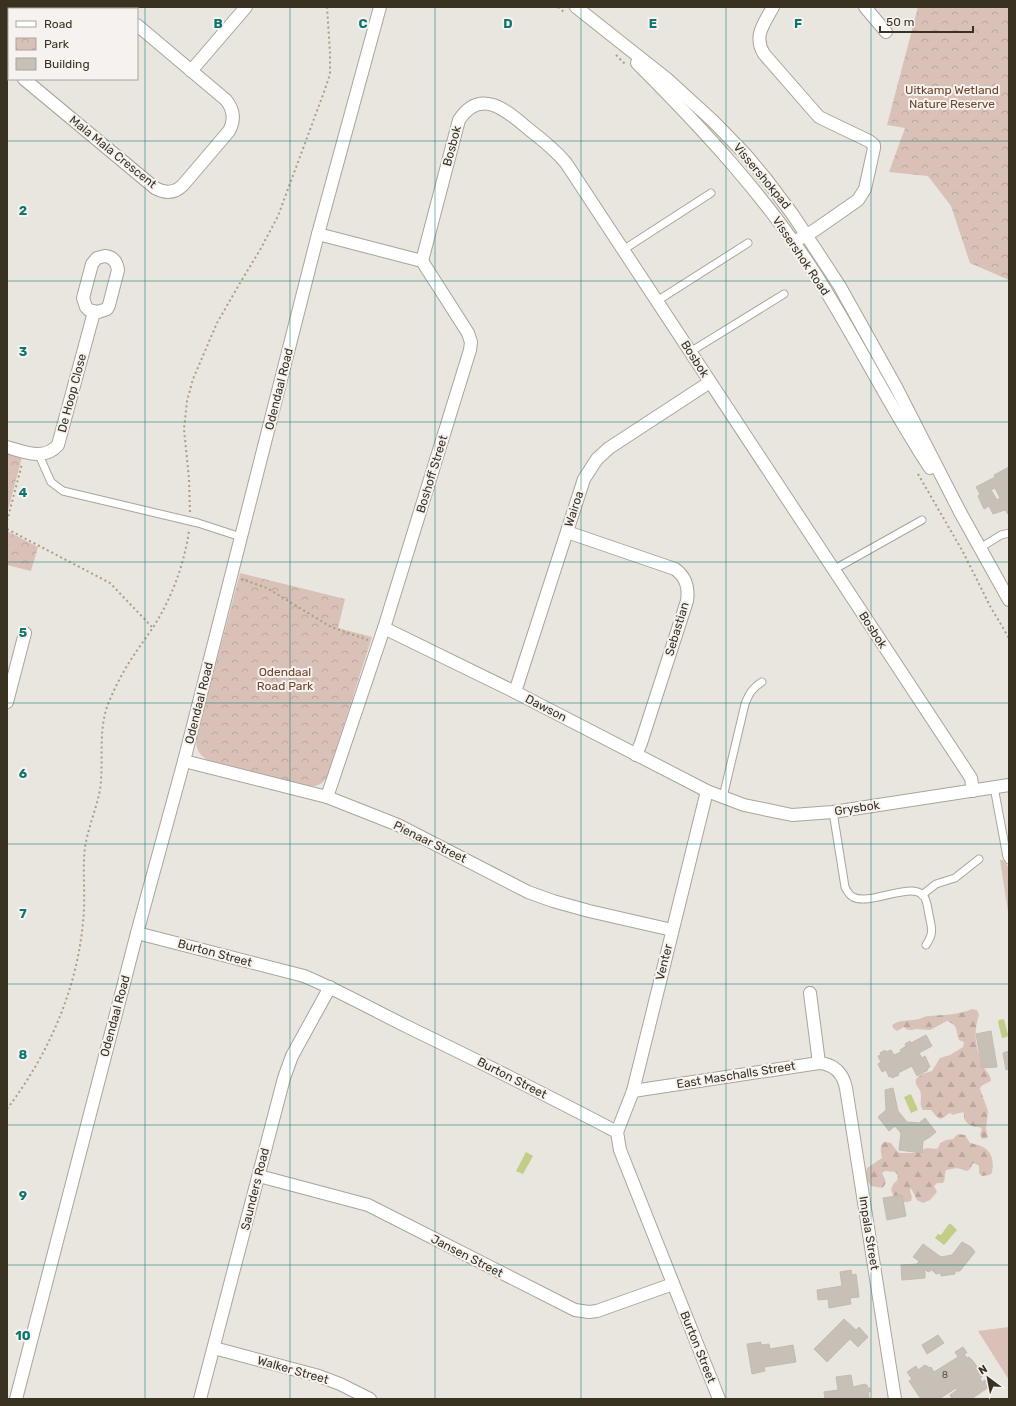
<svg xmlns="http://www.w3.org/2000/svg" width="1016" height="1406" viewBox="0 0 1016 1406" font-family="Rubik,sans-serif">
  <defs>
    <pattern id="forest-firs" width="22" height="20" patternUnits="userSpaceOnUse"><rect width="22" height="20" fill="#dac1b8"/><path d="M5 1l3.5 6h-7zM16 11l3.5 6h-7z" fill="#bca69e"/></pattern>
    <pattern id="park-crowns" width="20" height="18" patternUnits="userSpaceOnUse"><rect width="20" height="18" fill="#dac1b8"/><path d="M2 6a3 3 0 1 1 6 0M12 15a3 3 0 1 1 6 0" fill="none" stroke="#bca69e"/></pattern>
  </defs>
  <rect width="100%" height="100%" fill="#e9e5df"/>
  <g fill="#dac1b8">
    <polygon points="1000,860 1003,860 1009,868 1009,918"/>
    <polygon points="1009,1327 1009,1380 978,1331"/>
  </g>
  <g fill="url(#forest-firs)">
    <path d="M972,1009L977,1010L979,1015C974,1029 975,1042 979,1055C980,1059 980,1062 982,1065C985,1071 991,1074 991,1081L981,1086L980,1089L988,1111L986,1129L988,1138L982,1139L980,1134L982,1129L980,1127C972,1127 968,1125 964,1119V1114L963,1112L952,1115L951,1113C946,1114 945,1118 940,1119L936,1116L931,1110H923C918,1104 923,1098 920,1091C918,1086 915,1086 916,1079L922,1074L932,1071L940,1058L950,1055L963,1047L964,1042L959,1040C955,1029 959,1026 947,1021L930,1030L916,1029L911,1030L906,1029L904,1027L897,1031L893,1028L892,1025C899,1020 905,1021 913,1020C918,1020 923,1017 928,1016C943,1015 958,1015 972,1009Z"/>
    <path d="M958,1134L965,1135L970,1143C989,1146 995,1155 992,1173L989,1175L982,1176L979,1173V1166L976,1164L973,1163L970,1169L967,1171L957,1168L946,1170C944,1174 946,1179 943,1183H937L934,1186L937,1192L930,1200L923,1203L917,1200L911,1188L910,1191L912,1197L911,1201C900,1204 894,1201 891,1189L894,1183L897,1181L898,1175L895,1172L885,1171L882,1173C885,1179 888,1183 882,1188L871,1186L865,1178L867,1168L882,1158C880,1149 879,1139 891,1143L897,1151L900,1153H914L927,1148L937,1149L939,1146L940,1143L946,1140L953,1139Z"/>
  </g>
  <g fill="url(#park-crowns)">
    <polygon points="918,7 1009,7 1009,280 970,263 951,206 928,176 889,172 905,128 887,125"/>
    <polygon points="7,453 22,457 7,514"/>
    <polygon points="7,531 38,547 31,571 7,565"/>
    <path d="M240,573L345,599L338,628L372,637L327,777C322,785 316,787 307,786L208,760C199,755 196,749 196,739Z"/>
  </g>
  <g fill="#c3cd88">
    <polygon points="1004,1019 1008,1035 1007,1037 1002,1038 998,1022 999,1020"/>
    <polygon points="911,1094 918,1110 911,1113 904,1097"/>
    <polygon points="526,1152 533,1156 523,1174 516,1171"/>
    <polygon points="949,1224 951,1224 957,1230 945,1244 944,1245 935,1238 938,1234 941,1235"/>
  </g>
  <g fill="#c7c0b7" stroke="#c3bbb1" fill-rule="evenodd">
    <path d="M1009,467V514H1008L1005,510L993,514L989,506L984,509L978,496L980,494L976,487L995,477L994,475ZM995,488L1000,498L997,500L991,490Z"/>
    <polygon points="991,1031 997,1067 982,1068 976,1034"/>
    <polygon points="926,1035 932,1046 919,1053 922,1058 925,1056 930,1067 927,1069 928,1070 917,1076 912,1066 898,1073 899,1075 892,1078 891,1076 889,1077 886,1070 882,1072 878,1064 881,1062 878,1056 881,1055 880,1053 885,1050 886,1052 891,1050 894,1055 901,1052 900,1050 906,1046 905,1044 910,1041 911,1043"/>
    <polygon points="1009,1051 1009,1069 1006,1070 1003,1053"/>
    <polygon points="893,1088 898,1111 907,1122 919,1123 925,1118 936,1132 930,1137 923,1141 922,1153 899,1150 901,1133 895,1126 889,1131 878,1117 886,1110 885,1090"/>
    <polygon points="902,1195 906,1216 887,1220 883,1198"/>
    <polygon points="962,1242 971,1247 975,1252 960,1271 955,1271 955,1274 941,1276 941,1273 936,1274 932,1270 928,1272 925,1269 925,1278 902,1280 901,1265 917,1264 919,1261 913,1257 923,1244 941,1257 952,1255"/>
    <polygon points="851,1270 852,1275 856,1274 859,1297 850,1298 851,1304 829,1308 828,1299 818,1300 817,1290 842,1286 840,1272"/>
    <polygon points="844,1319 856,1330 859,1327 868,1337 858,1347 850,1339 827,1362 814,1349"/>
    <polygon points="938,1335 944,1343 927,1354 922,1345"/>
    <polygon points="761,1342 761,1345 769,1344 770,1349 793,1345 796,1362 764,1367 765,1371 752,1374 747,1344"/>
    <polygon points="963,1347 967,1353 964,1354 967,1358 969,1357 973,1361 980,1371 982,1377 980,1378 982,1382 985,1380 989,1387 971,1399 952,1399 950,1395 957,1390 956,1388 939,1399 932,1399 931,1398 921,1399 909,1381 912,1379 907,1372 916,1366 918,1370 925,1365 930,1368 931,1367 934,1372 958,1357 955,1352"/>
    <polygon points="851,1375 853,1387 865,1384 865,1385 867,1385 868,1388 870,1388 870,1392 868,1392 869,1398 859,1399 825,1399 824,1392 838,1390 836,1377"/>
  </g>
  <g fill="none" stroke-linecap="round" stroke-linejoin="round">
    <g stroke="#aaa59b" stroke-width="9">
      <g id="lane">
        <polyline points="623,250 711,193"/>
        <polyline points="657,301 748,243"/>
        <polyline points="690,352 784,294"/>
        <polyline points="39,455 51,482 63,491 198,523 241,537"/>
        <polyline points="980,548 1001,535 1009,533"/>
        <polyline points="833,570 922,520"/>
        <polyline points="994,787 1007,857 1009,860"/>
        <path d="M723,797L745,704C749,694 752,688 762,682"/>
        <path d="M833,812L845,887C847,891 849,895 853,897C869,906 909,882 923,895C927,899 928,909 929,915C932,929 934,933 926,945"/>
        <polyline points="922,895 936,884 955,878 979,859"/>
      </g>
    </g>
    <g stroke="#aaa59b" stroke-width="14">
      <g id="street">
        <polyline points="115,7 118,9"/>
        <path d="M773,7C764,24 753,36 764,54L819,117L869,141L874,145V148L865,189L858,200L815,230L794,242"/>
        <polyline points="865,7 886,32"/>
        <polyline points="7,65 9,67"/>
        <polyline points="191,71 246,7"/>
        <path d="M24,79L155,188C166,194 175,193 183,185L229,131C235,120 234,110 226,100L137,25"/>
        <polyline points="318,234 422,261 468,333 471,342 470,350 384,628 327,797"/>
        <path d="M105,256C113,257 117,262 118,270L109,305L107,309L98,312L89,310L86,307L83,298L92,264L97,258Z"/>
        <path d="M422,261L459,120C482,85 510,114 531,131C544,141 556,151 566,163L971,778L973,791"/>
        <path d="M7,447C25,452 44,461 58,445L94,312"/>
        <path d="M567,532L675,569C686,577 689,587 687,601L641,743L636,755"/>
        <polyline points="384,628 515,692 707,791 744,805 792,815 833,812 1009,785"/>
        <polyline points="515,692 584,479 597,459 609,448 710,382"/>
        <polyline points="7,702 25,633"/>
        <polyline points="184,761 327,797 398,825 528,892 553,901 589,911 672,930"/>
        <path d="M137,933L304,976C340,991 375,1011 410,1028C480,1062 549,1096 617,1132L620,1150L719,1399"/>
        <polyline points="810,993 819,1063"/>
        <path d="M633,1091L819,1063C834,1064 843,1073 846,1088L895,1399"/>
        <polyline points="617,1132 633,1091 707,791"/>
        <polyline points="259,1176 368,1205 575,1310 589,1312 597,1311 673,1284"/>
        <polyline points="214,1348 319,1376 340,1384 370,1399"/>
        <polyline points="16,1399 137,933 184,761 318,234 380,7"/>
        <polyline points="200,1399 284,1078 292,1056 330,987"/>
      </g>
    </g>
    <g stroke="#aca495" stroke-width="14">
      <g id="secondary">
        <polyline points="576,7 667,79 713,121 746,155 766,179 793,215 839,285 896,387 960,512 1009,600"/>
        <path d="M637,63C703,129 766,197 816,275C856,338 889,406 930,468"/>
      </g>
    </g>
    <g stroke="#ac9e80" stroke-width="2" stroke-dasharray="2 3" stroke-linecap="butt">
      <polyline points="558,7 565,13"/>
      <polyline points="616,55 626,65"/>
      <polyline points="918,474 963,552 990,606 1009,638"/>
      <polyline points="190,512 189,479 184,429 187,401 193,379 217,323 240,283 260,250 278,216 324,92 330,74 330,53 327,7"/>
      <polyline points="7,521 22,464"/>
      <polyline points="7,529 110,583 153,628"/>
      <polyline points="241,579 267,588 331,627 368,640"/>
      <path d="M7,1109C48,1055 77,990 83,922C86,897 82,872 85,847C88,828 96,810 100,790C104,762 98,734 107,707C114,688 125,668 136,652C142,643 148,635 154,626C172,597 184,565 189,531"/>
    </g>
    <use href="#lane" stroke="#fff" stroke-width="7"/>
    <use href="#street" stroke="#fff" stroke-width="12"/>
    <use href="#secondary" stroke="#fff" stroke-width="12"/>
  </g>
  <path fill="none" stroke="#0f766e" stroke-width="1" stroke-opacity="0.55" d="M145,7V1399M290,7V1399M435,7V1399M581,7V1399M726,7V1399M871,7V1399M7,141H1009M7,281H1009M7,422H1009M7,562H1009M7,703H1009M7,844H1009M7,984H1009M7,1125H1009M7,1265H1009"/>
  <g text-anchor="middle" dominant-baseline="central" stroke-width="4" stroke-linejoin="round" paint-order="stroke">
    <g font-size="10" fill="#5c5646">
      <text x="945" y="1375">8</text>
    </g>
    <g font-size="12" fill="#6e452c" stroke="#f6f2ef">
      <text x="952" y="90">Uitkamp Wetland<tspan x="952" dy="14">Nature Reserve</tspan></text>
      <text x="285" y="672">Odendaal<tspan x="285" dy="14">Road Park</tspan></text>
    </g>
    <g font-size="12" fill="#393221" stroke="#f6f2ef">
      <text transform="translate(452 146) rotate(-75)">Bosbok</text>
      <text transform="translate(113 152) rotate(39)">Mala Mala Crescent</text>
      <text transform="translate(762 176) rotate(50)">Vissershokpad</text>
      <text transform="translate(801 256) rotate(56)">Vissershok Road</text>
      <text transform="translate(695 359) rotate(57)">Bosbok</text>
      <text transform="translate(279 389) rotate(-76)">Odendaal Road</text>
      <text transform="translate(72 393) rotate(-75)">De Hoop Close</text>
      <text transform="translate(432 474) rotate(-73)">Boshoff Street</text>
      <text transform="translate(574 509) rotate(-72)">Wairoa</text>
      <text transform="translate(677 629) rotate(-73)">Sebastian</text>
      <text transform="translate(873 630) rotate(57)">Bosbok</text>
      <text transform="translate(199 703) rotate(-76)">Odendaal Road</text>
      <text transform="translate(546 708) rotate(27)">Dawson</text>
      <text transform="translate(857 808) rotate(-8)">Grysbok</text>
      <text transform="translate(430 842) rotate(26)">Pienaar Street</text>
      <text transform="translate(215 953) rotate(15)">Burton Street</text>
      <text transform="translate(664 962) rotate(-76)">Venter</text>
      <text transform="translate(115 1016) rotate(-75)">Odendaal Road</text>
      <text transform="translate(736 1075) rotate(-9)">East Maschalls Street</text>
      <text transform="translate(512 1078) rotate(27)">Burton Street</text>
      <text transform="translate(255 1189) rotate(-76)">Saunders Road</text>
      <text transform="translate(869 1233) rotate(81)">Impala Street</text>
      <text transform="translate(467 1256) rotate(27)">Jansen Street</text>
      <text transform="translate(698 1347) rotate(68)">Burton Street</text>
      <text transform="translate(293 1370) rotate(16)">Walker Street</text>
    </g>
  </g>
  <g font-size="13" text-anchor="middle" font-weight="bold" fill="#0f766e" stroke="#f6f2ef" stroke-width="4" stroke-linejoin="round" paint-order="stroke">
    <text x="218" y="28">B</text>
    <text x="363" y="28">C</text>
    <text x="508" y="28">D</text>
    <text x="653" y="28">E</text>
    <text x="798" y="28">F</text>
    <text x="23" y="215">2</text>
    <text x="23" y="356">3</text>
    <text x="23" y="497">4</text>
    <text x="23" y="637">5</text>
    <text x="23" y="778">6</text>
    <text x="23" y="918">7</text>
    <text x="23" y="1059">8</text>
    <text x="23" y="1200">9</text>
    <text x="23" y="1340">10</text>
  </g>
  <rect width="1016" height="1406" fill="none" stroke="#393221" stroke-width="16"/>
  <rect x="8" y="8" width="130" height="72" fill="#f6f2ef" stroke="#aaa59d"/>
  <rect x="16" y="21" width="20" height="6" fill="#ffffff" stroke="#aaa59d"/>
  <text x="44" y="28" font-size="12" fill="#393221">Road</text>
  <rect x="16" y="38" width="20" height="12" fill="url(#park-crowns)" stroke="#aaa59d"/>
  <text x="44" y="48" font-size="12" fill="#393221">Park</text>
  <rect x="16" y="58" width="20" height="12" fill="#c7c0b7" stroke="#aaa59d"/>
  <text x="44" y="68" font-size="12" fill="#393221">Building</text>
  <g transform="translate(988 1378) rotate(328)" stroke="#f6f2ef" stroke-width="3" paint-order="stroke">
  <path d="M0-3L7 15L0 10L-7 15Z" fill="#393221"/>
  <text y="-6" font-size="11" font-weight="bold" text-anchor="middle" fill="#393221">N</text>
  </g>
  <path d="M880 26v6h93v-6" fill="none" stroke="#393221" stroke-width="2"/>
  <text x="886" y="26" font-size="12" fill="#393221" stroke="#f6f2ef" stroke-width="3" paint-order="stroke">50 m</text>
</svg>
